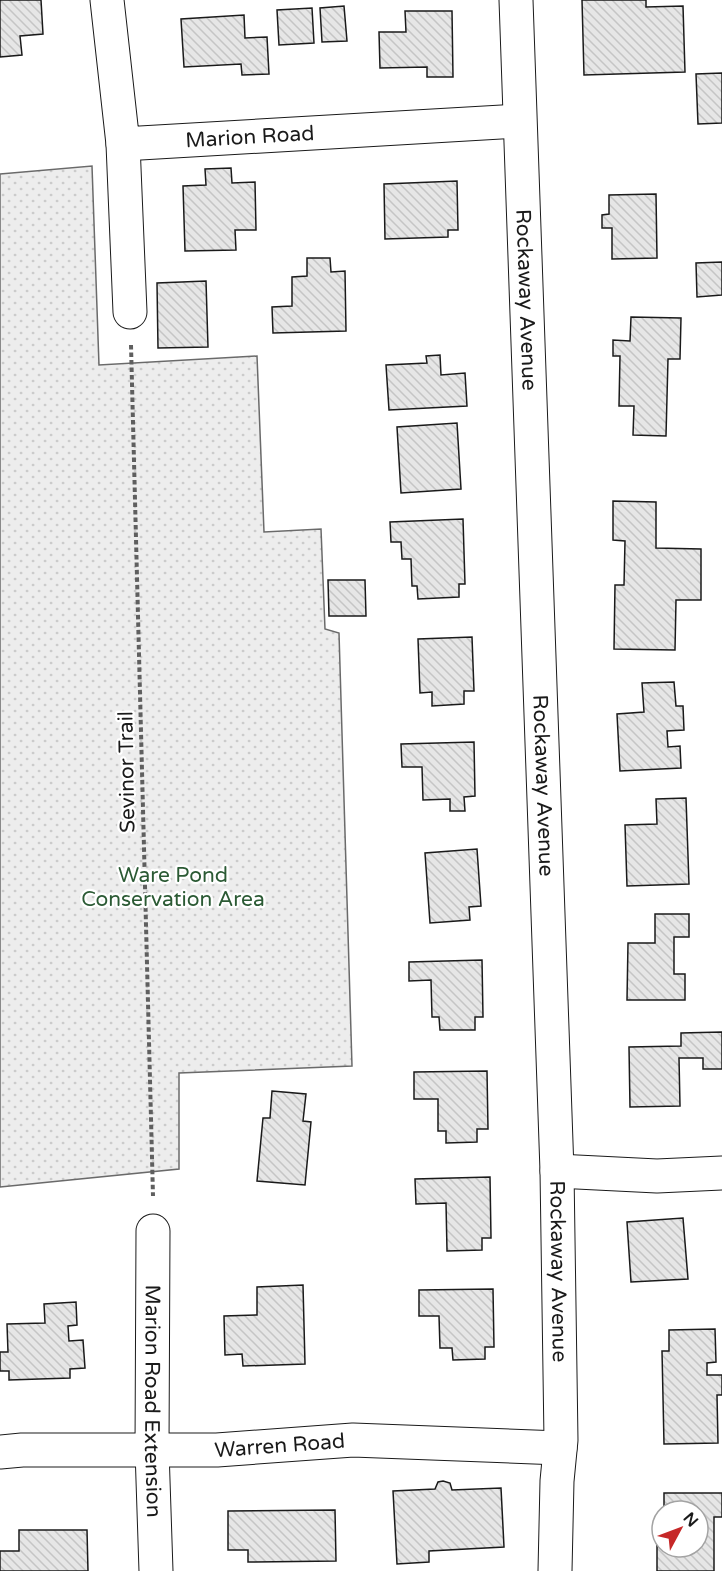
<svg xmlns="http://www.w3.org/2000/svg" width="722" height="1571" viewBox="0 0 722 1571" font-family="'Varela Round',sans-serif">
  <defs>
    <pattern id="park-dots" width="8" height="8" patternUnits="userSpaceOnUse" patternTransform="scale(1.5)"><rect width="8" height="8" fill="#ededed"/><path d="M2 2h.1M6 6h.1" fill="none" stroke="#cbcbcb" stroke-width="1.8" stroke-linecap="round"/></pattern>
    <pattern id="building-back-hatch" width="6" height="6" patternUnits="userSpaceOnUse" patternTransform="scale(1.5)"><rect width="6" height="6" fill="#e6e6e6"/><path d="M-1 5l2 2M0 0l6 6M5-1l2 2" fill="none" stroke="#c5c5c5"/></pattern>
  </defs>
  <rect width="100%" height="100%" fill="#fff"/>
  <polygon fill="url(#park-dots)" stroke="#6a6a6a" stroke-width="1.5" points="92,166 99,365 257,356 264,532 321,529 325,629 339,633 352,1066 179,1073 179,1169 0,1187 0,174"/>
  <g fill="url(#building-back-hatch)" stroke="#1a1a1a" stroke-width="1.5">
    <polygon points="0,0 41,0 43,34 20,36 22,55 0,57"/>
    <polygon points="582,0 646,0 646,7 683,6 685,72 584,75"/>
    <polygon points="344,6 347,41 322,42 320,8"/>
    <polygon points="312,8 314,43 279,45 277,10"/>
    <polygon points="405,11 452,11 453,77 427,77 427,67 380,68 379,32 406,32"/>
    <polygon points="244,15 245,38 267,37 269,74 242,75 241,64 184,67 181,19"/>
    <polygon points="722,73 722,123 698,124 696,74"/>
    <polygon points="231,168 232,183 255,182 256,230 235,230 236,250 185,251 183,186 206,185 205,169"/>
    <polygon points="457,181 458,230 448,230 448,237 385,239 384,184"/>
    <polygon points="656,194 657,258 612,259 612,228 602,228 602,215 609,214 609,195"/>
    <polygon points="307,258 330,258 331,272 345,271 346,331 273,333 272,307 292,306 292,277 307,276"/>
    <polygon points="722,262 722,295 697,297 696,263"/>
    <polygon points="206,281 208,347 158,348 157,283"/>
    <polygon points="631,317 681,318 680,359 668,359 666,436 633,435 634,406 619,406 620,356 613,356 613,340 630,341"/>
    <polygon points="440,355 441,375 465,373 467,406 389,410 386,365 427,363 426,356"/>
    <polygon points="457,423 461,489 401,493 397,427"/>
    <polygon points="613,501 656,502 656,548 701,549 701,600 676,600 675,650 614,649 615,585 624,585 625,541 613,540"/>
    <polygon points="463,519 465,584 459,584 459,597 418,599 417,586 412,586 411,559 402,559 401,542 391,542 390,522"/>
    <polygon points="328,580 365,580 366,616 329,616"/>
    <polygon points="472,637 474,691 464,691 464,704 432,706 432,692 420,693 418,639"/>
    <polygon points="674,682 676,706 683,706 684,730 667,731 668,747 680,746 681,768 620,771 617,714 644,712 642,683"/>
    <polygon points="474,742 475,796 464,797 465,811 450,811 450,799 423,800 422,767 402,767 401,744"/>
    <polygon points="686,798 689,884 627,886 625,825 657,824 656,799"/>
    <polygon points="477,849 481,906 469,907 470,920 430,923 425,853"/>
    <polygon points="655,914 689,914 689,937 674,937 674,974 685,974 685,1000 627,1000 628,943 655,943"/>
    <polygon points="482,960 483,1017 475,1017 475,1030 440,1030 439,1017 432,1017 431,980 409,981 409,962"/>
    <polygon points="722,1032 722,1069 703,1069 703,1058 679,1058 680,1106 630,1107 629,1047 681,1046 681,1033"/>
    <polygon points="487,1071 488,1129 477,1129 477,1142 446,1143 446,1131 438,1131 438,1099 414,1099 414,1072"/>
    <polygon points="272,1091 306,1094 303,1121 311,1122 305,1185 257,1181 263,1118 270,1118"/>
    <polygon points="490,1177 491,1238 482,1238 482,1250 447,1251 446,1203 416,1204 415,1179"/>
    <polygon points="683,1218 688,1279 631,1282 627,1222"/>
    <polygon points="303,1285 305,1364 243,1366 242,1354 225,1355 224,1316 257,1315 257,1287"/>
    <polygon points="493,1289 494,1347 485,1347 485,1359 453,1360 452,1348 440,1348 439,1316 419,1316 419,1290"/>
    <polygon points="76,1302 77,1325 68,1326 69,1341 83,1340 85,1368 70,1369 70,1378 9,1380 9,1371 0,1371 0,1352 8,1352 7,1324 45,1323 44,1304"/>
    <polygon points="715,1329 716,1362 707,1363 707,1375 722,1375 722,1395 717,1395 718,1443 664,1444 662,1351 669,1351 669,1330"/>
    <polygon points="443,1481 450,1483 452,1490 501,1488 504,1547 429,1551 429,1562 397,1564 393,1491 435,1489 438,1482"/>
    <polygon points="664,1493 722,1493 722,1517 714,1517 714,1571 657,1571 657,1529 662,1529 662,1547 698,1547 698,1511 664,1511"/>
    <polygon points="335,1510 336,1561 248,1562 248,1550 228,1550 228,1511"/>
    <polygon points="19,1530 87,1530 88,1571 0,1571 0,1551 19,1551"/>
  </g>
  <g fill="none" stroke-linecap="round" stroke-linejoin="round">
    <g stroke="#1a1a1a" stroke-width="35">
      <g id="minor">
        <path id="s1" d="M107,0L123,144L519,121"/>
        <path id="s2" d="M516,0L557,1171L561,1440L557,1481L555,1571"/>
        <polyline points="123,144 130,312"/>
        <polyline points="557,1171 657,1176 722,1173"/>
        <path id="s3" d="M153,1231L152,1450L156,1571"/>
        <path id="s4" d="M0,1452L22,1450H217L353,1440L560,1448"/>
      </g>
    </g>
    <polyline stroke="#5f5f5f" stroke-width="4" stroke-dasharray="4.5 3" stroke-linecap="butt" points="131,345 153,1196"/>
    <use href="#minor" stroke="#fff" stroke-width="33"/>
  </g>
  <g text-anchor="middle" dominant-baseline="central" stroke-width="4.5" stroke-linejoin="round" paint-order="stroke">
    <g font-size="21" fill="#1a1a1a" stroke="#fff">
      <text stroke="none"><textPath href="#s1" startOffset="272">Marion Road</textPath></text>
      <text stroke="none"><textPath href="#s2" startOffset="300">Rockaway Avenue</textPath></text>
      <text transform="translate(127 772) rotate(-91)">Sevinor Trail</text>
      <text stroke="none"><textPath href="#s2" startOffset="786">Rockaway Avenue</textPath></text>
      <text stroke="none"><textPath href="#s2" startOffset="1272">Rockaway Avenue</textPath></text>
      <text stroke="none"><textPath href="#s3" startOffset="170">Marion Road Extension</textPath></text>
      <text stroke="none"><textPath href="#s4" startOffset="280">Warren Road</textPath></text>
    </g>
    <g font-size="21" fill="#2b5a34" stroke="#fff">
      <text x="173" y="875">Ware Pond<tspan x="173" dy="24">Conservation Area</tspan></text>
    </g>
  </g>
  <g transform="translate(680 1529) rotate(49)"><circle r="28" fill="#ffffff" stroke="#a3a3a3" stroke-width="1.5"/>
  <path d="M0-4.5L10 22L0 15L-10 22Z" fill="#c62828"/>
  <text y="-9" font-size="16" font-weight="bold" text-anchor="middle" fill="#1a1a1a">N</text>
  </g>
</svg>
